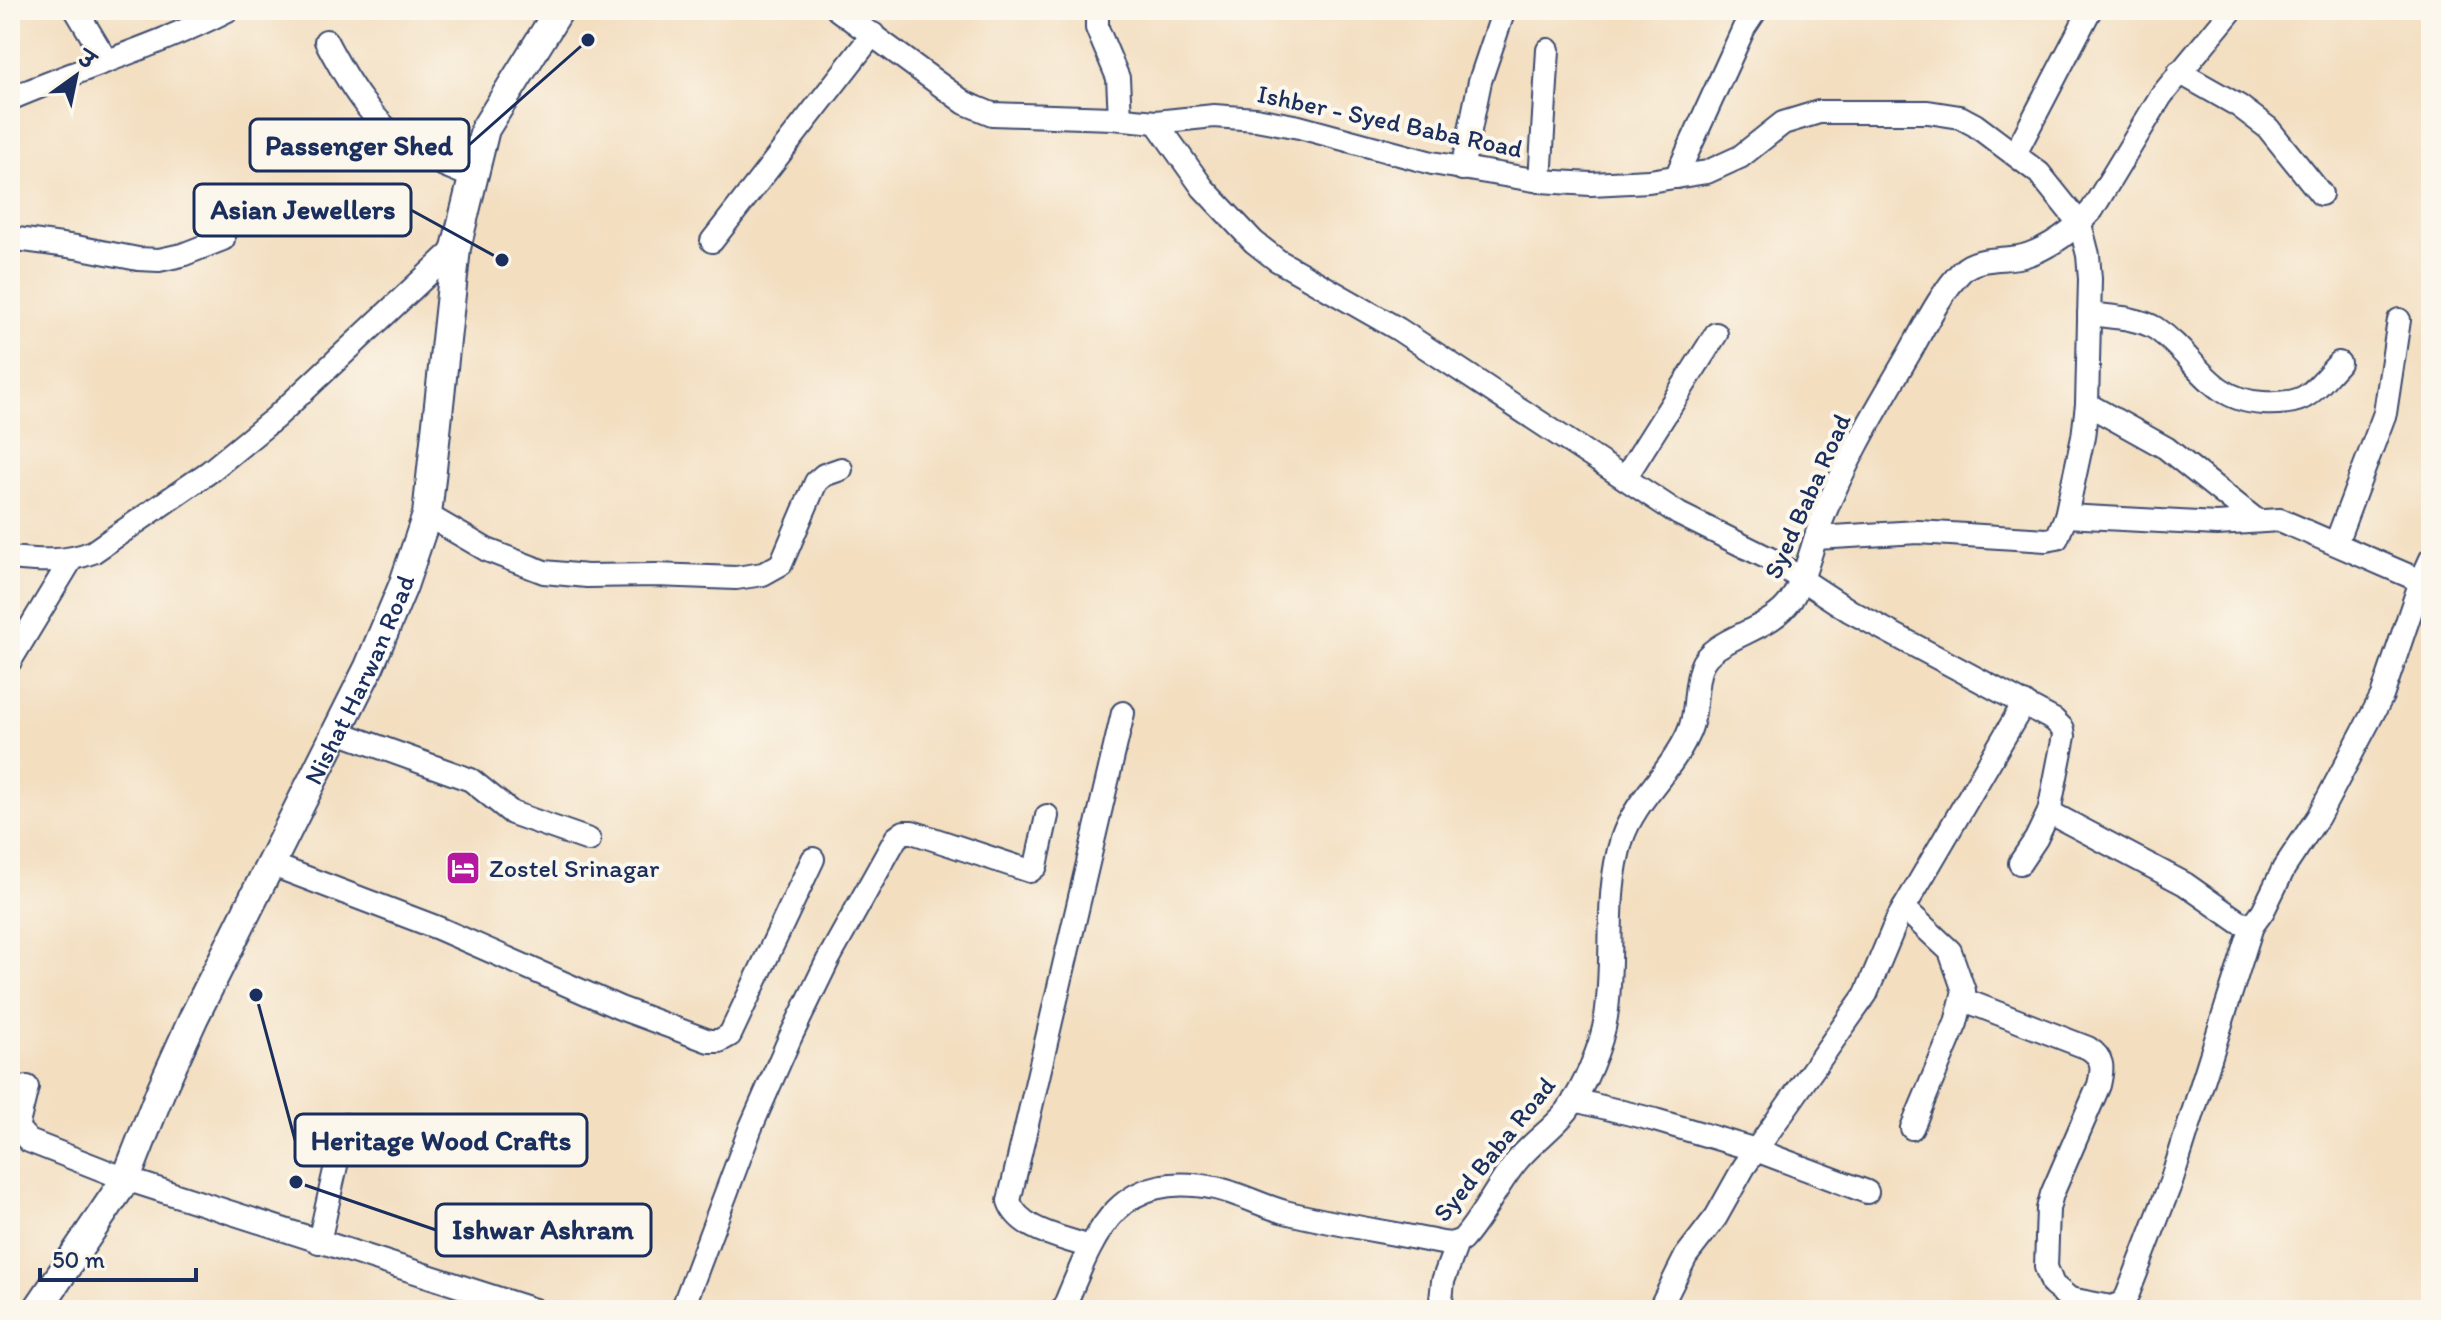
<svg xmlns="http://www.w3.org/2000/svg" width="2441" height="1320" viewBox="0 0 2441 1320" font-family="Itim,'Playpen Sans Deva',sans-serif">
  <rect width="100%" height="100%" fill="#fbf7ec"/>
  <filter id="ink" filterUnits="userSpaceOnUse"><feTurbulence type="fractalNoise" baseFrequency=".0125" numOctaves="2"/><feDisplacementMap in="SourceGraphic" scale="16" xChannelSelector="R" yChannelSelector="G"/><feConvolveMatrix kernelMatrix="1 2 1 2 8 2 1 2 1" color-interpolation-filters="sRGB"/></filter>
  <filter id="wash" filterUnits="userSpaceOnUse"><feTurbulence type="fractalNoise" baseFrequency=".006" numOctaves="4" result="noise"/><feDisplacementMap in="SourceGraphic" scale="32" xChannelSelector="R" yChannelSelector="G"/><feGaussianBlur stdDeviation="1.8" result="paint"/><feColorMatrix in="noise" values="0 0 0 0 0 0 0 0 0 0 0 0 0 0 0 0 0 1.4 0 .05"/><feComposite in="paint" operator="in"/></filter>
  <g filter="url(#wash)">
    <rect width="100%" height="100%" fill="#f3dec0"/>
  </g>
  <g filter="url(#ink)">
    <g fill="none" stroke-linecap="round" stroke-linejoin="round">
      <g stroke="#3b496d" stroke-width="26">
        <g id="minor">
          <polyline points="76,10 106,60"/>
          <polyline points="838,10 965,103 992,114 1113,118 1156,122 1214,116 1256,119 1299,127 1432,163 1540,181 1591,184 1649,181 1707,172 1740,157 1783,123 1819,112 1928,112 1960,117 1975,125 2039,173 2080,224 2088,255 2090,279 2087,404 2083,437 2066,516"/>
          <polyline points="1097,10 1097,28 1118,78 1120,118"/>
          <path d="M326,41C347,81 372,123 411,148C430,161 452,168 473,177"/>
          <polyline points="2179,72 2239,106 2268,128 2321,194"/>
          <path d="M10,99C82,68 158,46 228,10"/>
          <polyline points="1156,122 1203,188 1254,242 1277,260 1398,329 1679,514 1772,560 1850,611 2054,720 2063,729 2064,736 2049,812 2036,839 2020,863"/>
          <polyline points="2015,154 2090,10"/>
          <polyline points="1462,169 1480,81 1504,10"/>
          <polyline points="1676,177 1744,28 1756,10"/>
          <polyline points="1540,181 1548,50"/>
          <polyline points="10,238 76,247 138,259 159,260 182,255 223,239"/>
          <polyline points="712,241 873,34"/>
          <path d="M2089,314C2110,317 2137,317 2155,328C2196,355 2207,400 2263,403C2308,405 2310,394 2339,363"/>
          <polyline points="2087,404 2166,448 2256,520"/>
          <polyline points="1625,478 1716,334"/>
          <polyline points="427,515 487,550 544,572 587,576 655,575 736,578 763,574 781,564 816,482 824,475 841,469"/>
          <polyline points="1816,538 1918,532 2046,540 2057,538 2066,516 2217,524 2280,520 2421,581"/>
          <polyline points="2336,543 2385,413 2399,320"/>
          <path d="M10,558C40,561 65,563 93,552L209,472L275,418L456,248"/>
          <polyline points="10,661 71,560"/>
          <polyline points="335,731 471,780 512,813 589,840"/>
          <polyline points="2049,812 2185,884 2239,922 2252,926 2263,911 2284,868 2318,817 2382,696 2421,581 2431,559"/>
          <polyline points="270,864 438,928 620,1008 709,1041 719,1041 730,1035 813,859"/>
          <polyline points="1904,908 1950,951 1964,991 1956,1023 1912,1128"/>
          <path d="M1964,1000L2088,1048C2104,1058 2103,1068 2099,1085L2052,1194L2048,1209L2046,1267L2053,1285L2070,1299L2111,1307L2122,1303L2127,1296L2171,1182L2252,926"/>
          <polyline points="27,1087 17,1128 29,1141 126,1179 534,1310"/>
          <polyline points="1574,1100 1655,1120 1756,1150 1867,1192"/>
          <polyline points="319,1242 345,1125"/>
          <path d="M1089,1247C1063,1237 1019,1231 1009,1201L1123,713"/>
          <polyline points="682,1310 751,1127 790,1038 828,960 896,838 904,832 912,832 1030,871 1036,866 1047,816"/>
          <path d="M1063,1310C1095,1232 1116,1169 1215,1188C1239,1193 1262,1206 1285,1212C1336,1225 1390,1232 1442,1243L1451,1244L1462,1240C1482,1218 1495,1189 1513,1166C1528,1145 1551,1131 1567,1111C1584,1088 1602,1045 1606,1017C1615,958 1604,896 1622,839C1635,800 1670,773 1687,736C1698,715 1693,690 1701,667C1711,637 1771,632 1791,600C1806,577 1811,548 1821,522C1844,463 1878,407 1910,352C1924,327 1942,291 1962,271C1977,256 2004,261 2023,256C2049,249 2075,229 2092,210L2161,96L2232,10"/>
          <polyline points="1440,1310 1443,1281 1457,1243"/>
          <polyline points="1659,1310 1686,1256 1716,1217 1744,1167 1866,994 1897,920 2024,703"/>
        </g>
      </g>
      <g stroke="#3b496d" stroke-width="32">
        <g id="major">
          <path id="s1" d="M37,1310L126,1179L161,1090L194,1017L369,667L403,586L427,515L456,248L485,129L559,10"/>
        </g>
      </g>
      <use href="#minor" stroke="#fff" stroke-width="22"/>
      <use href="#major" stroke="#fff" stroke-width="28"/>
    </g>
  </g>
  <defs>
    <g id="hotel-square" transform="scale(1.8)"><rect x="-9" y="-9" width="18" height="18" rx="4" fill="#b5179e" stroke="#fbf7ec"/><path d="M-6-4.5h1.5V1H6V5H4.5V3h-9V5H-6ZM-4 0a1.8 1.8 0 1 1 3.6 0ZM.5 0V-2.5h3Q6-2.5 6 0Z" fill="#fff"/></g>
  </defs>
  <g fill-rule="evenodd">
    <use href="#hotel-square" x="463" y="868"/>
  </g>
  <g text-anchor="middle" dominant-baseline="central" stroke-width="8" stroke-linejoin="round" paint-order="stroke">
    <g font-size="26" fill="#1b2f5e" stroke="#fbf7ec">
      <text transform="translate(1390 121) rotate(12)">Ishber - Syed Baba Road</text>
      <text transform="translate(1807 496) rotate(-66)">Syed Baba Road</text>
      <text stroke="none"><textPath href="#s1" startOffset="710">Nishat Harwan Road</textPath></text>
      <text transform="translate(1494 1149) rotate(-51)">Syed Baba Road</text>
    </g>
    <g font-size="26" fill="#1b2f5e" stroke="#fbf7ec" text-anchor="start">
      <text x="489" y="868">Zostel Srinagar</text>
    </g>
  </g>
  <path fill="none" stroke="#1b2f5e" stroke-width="3" d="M588 40L469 145M502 260L411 210M256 995L295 1140M296 1182L436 1230"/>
  <g fill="#1b2f5e" stroke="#fbf7ec" stroke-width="3">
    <circle cx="588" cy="40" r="8"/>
    <circle cx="502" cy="260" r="8"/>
    <circle cx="256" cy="995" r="8"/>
    <circle cx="296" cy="1182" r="8"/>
  </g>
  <g fill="#fbf7ec" stroke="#1b2f5e" stroke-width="3">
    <rect x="250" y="119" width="219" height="52" rx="8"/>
    <rect x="194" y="184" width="217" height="52" rx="8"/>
    <rect x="295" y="1114" width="292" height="52" rx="8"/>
    <rect x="436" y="1204" width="215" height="52" rx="8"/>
  </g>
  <g font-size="28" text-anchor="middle" font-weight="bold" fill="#1b2f5e">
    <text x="359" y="155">Passenger Shed</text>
    <text x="303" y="219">Asian Jewellers</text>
    <text x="441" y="1150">Heritage Wood Crafts</text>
    <text x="543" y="1239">Ishwar Ashram</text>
  </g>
  <rect width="2441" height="1320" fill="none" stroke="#fbf7ec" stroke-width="40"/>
  <g transform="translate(76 76) rotate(33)" stroke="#fbf7ec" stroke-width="6" paint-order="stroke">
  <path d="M0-6L14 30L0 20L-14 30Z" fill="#1b2f5e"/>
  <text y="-12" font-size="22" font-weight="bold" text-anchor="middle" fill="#1b2f5e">उ</text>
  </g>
  <path d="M40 1268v12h156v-12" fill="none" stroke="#1b2f5e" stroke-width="4"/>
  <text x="52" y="1268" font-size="24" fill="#1b2f5e" stroke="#fbf7ec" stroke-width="6" paint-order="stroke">50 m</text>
</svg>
